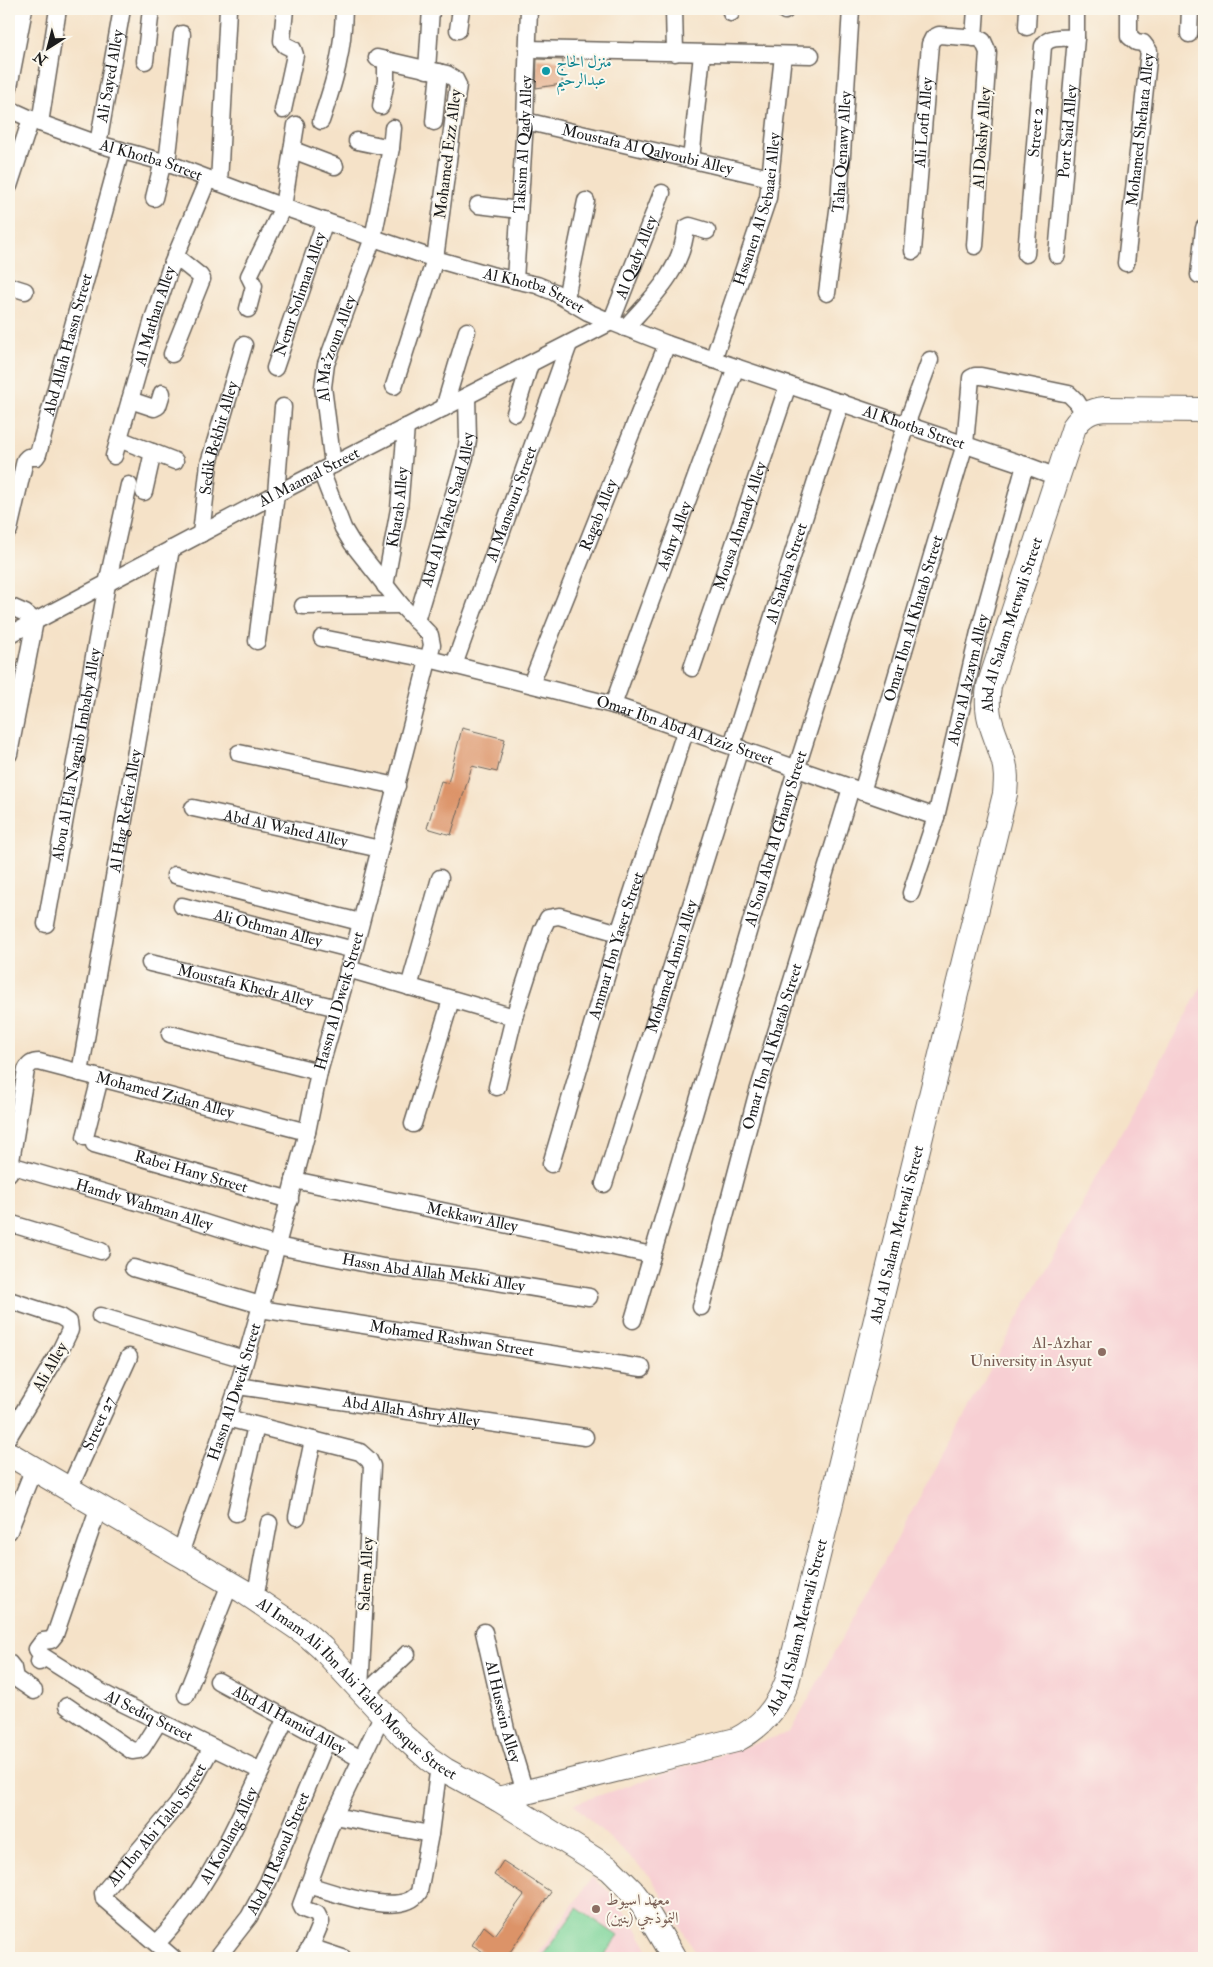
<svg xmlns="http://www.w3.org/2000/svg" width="1213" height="1967" viewBox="0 0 1213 1967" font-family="'IM FELL Double Pica',Amiri,serif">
  <rect width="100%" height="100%" fill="#fbf7ec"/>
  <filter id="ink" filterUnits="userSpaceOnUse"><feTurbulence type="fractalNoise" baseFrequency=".02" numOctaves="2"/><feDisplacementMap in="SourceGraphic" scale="10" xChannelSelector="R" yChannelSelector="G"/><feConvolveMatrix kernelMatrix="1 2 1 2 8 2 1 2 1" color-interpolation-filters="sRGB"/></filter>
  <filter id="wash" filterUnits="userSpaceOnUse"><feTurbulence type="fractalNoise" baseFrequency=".0096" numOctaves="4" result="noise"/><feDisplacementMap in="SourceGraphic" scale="20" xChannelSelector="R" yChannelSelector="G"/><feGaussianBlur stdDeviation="1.12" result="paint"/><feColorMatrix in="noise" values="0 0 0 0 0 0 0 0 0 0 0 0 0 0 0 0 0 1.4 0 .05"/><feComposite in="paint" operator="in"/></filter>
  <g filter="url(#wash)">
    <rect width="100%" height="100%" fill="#f5e2c8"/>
    <g fill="#f7cfd3">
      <polygon points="1204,982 1204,1958 699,1958 650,1876 573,1804 790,1732"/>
      <polygon points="592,1877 610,1892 635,1926 652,1958 536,1958"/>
    </g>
    <polygon fill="#7bd499" stroke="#4c785a" points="577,1908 618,1936 602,1958 541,1958"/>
    <g id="blocks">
      <g fill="#dc9367">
        <polygon points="537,59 563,60 562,84 536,88"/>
        <polygon points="462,728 505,739 497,772 472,766 451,835 427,828 441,781 448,783"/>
        <polygon points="503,1861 551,1892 506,1958 493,1958 472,1945 484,1926 495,1935 524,1895 494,1875"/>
      </g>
    </g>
  </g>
  <g filter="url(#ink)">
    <use href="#blocks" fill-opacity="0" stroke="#686158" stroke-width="1"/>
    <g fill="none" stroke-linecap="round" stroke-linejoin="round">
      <g stroke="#686158" stroke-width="19">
        <g id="street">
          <polyline points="674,9 675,53"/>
          <polyline points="785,11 786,9"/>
          <polyline points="731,13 732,9"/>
          <polyline points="1027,27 1028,9"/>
          <polyline points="458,30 461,9"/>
          <polyline points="1189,34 1190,9"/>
          <polyline points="974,38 976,9"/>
          <polyline points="527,49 811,55"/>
          <polyline points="377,58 447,74 455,79 458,85 435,259 394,386"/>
          <polyline points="145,61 151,9"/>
          <polyline points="427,70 431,9"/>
          <polyline points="9,87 24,9"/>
          <polyline points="381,106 386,81 386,60"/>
          <path id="s1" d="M9,109L40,123L98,144L167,163L283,207L435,259L491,275L537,285L554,292L588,312L611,322L667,344L1025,465L1057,477"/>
          <polyline points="283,110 295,55 293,49 285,45 282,41 285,9"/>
          <path d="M321,121C335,80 343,53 344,9"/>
          <path id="s2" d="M525,121L770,178"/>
          <polyline points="434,122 439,72"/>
          <polyline points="40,123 58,9"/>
          <polyline points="357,141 391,148"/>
          <path id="s3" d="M98,144L122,9"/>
          <polyline points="293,150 335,166"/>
          <polyline points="691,160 702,54"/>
          <polyline points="167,163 182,34"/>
          <polyline points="219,183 228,9"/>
          <polyline points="9,186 31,119"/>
          <polyline points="154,198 163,161"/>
          <polyline points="478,205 519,210"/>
          <path id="s4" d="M913,251L930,44L933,38L939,35L978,38L983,41L988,52L975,246"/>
          <path id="s5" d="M1026,254L1043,46C1049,35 1065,38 1076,38"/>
          <path id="s6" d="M1057,255L1076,38V9"/>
          <path id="s7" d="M1126,263L1149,51L1143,43L1136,42L1129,36V9"/>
          <polyline points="1199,275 1204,228"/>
          <path id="s8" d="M515,280L525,121L529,9"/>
          <polyline points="9,286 25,291"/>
          <path id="s9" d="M827,293L839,203L851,9"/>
          <polyline points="566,298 586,201"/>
          <polyline points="248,309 254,286 249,276 283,207 296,125"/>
          <path d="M625,328C652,298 682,271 686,228L690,226L707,231"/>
          <polyline points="172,354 202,279 200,276 175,256"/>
          <path id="s10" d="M713,360L768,198L783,55"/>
          <path id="s11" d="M275,368L325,221"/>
          <polyline points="130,400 154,408 158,406 162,393"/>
          <polyline points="444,408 467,331"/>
          <polyline points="515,413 530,364"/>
          <polyline points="119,439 175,461"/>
          <path id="s12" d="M114,456L154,316L170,269L208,179"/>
          <path id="s13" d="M333,465L323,387L326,364L373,238L391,148L393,128"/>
          <polyline points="144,492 153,452"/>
          <path id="s14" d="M9,530L25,460L28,457H36L38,454L121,150"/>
          <path id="s15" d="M201,534L209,463L244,345"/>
          <path id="s16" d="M385,586L399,509L406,427"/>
          <polyline points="9,606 25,613 35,621 9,754"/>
          <polyline points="303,606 401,605"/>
          <path id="s17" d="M416,621L465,457L468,440L467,396"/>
          <path id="s18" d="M9,635L276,494L611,322L662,193"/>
          <path id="s19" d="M322,638L429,659L613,705L936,817"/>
          <polyline points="257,641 276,494 283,407"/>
          <path id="s20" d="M454,665L569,344"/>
          <path id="s21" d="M692,668L788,385"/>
          <path id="s22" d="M531,684L667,344"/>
          <path id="s23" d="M613,705L736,367"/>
          <path id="s24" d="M732,745L841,402"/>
          <polyline points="239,753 397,786"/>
          <path id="s25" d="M862,792L965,444L971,378L975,376H981L1069,394L1077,402L1085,415"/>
          <path id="s26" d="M193,808L380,849"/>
          <polyline points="175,875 360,922"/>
          <path id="s27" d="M911,893L936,817L979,632L1025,465"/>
          <path id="s28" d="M182,906L354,950"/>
          <path id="s29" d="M46,924L107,584L129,485"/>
          <path id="s30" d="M150,963L338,1008"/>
          <polyline points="348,969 514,1017"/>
          <polyline points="409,987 440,878"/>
          <polyline points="170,1034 319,1072"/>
          <path id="s31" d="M80,1073L171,549"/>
          <polyline points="497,1087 514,1017 542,930 548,918 559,916 619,933"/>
          <polyline points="413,1124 451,1000"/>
          <polyline points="85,1137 100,1078"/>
          <path id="s32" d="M94,1144L290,1200"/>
          <path id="s33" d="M551,1164L619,933L686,729"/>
          <path id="s34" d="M10,1165L144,1204L277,1246L383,1267L473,1278L589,1297"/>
          <path id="s35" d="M9,1173L26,1070C29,1064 32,1062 39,1062L307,1132"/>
          <path id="s36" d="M294,1180L652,1255"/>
          <path id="s37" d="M604,1184L740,748"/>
          <polyline points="9,1223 101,1251"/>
          <polyline points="133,1268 261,1305"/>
          <polyline points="9,1300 61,1317 69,1322 70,1330 60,1351 9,1436"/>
          <path id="s38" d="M701,1307L756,1098L851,788"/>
          <path id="s39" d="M260,1309L642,1368"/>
          <polyline points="100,1316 244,1359"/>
          <path id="s40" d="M633,1320L796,770L906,425L930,360"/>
          <path id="s41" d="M238,1386L585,1437"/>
          <polyline points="227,1418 360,1452 369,1460 372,1466 360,1689"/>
          <path id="s42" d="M69,1489L129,1357"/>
          <polyline points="236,1513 256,1426"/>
          <polyline points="297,1517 313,1440"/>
          <polyline points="9,1531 34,1468"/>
          <path id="s43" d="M180,1554L238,1386L260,1309L307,1132L319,1072L354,950L432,645L430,635L401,605L352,543L343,528L321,471"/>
          <polyline points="255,1599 269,1523"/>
          <path id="s44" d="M484,1632L506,1729L525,1792"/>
          <path id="s45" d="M41,1655L90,1686L118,1701L261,1771"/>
          <polyline points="39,1662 41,1655 37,1649 43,1641 51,1640 55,1635 99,1507"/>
          <polyline points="9,1663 13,1668 15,1678 34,1691"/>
          <path id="s46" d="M218,1681L361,1759"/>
          <polyline points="365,1694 407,1654"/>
          <polyline points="186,1695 230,1584"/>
          <polyline points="67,1706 132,1751 139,1750 142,1748 159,1721"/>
          <polyline points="334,1816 430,1834"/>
          <path d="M308,1885C332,1892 402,1919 419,1892L430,1834L439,1765"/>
          <path id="s47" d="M157,1943C217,1882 249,1794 286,1718"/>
          <polyline points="310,1947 343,1958"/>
          <path id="s48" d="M173,1958L104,1899L103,1893L177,1805L196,1776L212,1747"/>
          <path id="s49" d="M217,1958L249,1917L268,1882L327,1740"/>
          <polyline points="303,1958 311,1946 321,1922 317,1914 303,1909 301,1905 334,1816 383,1714"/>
        </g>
      </g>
      <g stroke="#686158" stroke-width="26">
        <g id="secondary">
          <path id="s50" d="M9,1454L243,1591L305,1633L322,1648L403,1736L429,1759L445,1770L498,1799L610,1869L632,1891L642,1904L674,1958"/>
          <path id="s51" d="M498,1799L736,1740C761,1727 777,1709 787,1682L1005,794C1006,782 1007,771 1003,759C995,730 984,719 989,686L1074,427C1082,415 1091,410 1105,409L1204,410"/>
        </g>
      </g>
      <use href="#street" stroke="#fff" stroke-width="16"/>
      <use href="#secondary" stroke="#fff" stroke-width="24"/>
    </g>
  </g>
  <circle fill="#0f9aa8" stroke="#fbf7ec" stroke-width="2" cx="546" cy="71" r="5"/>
  <g fill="#8d6e63" stroke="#fbf7ec" stroke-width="2">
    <circle cx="1102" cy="1352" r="5"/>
    <circle cx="596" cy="1909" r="5"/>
  </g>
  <g text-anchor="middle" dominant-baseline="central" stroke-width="4" stroke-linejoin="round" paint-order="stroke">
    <g font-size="16" fill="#0d838f" stroke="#fbf7ec" text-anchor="start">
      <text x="556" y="62">منزل الحاج<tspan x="556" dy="18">عبدالرحيم</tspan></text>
    </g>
    <g font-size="16" fill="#1c1c1c" stroke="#fbf7ec">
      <text stroke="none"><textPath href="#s3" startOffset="69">Ali Sayed Alley</textPath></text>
      <text stroke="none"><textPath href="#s4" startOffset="129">Ali Lotfi Alley</textPath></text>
      <text stroke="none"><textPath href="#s7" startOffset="134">Mohamed Shehata Alley</textPath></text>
      <text stroke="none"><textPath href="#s5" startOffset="122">Street 2</textPath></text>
      <text stroke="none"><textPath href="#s6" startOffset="124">Port Said Alley</textPath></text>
      <text transform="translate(982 138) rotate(-86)">Al Dokshy Alley</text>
      <text stroke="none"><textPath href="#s8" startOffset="136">Taksim Al Qady Alley</textPath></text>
      <text stroke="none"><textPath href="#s2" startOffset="126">Moustafa Al Qalyoubi Alley</textPath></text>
      <text stroke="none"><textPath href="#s9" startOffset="142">Taha Qenawy Alley</textPath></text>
      <text transform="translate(448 154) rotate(-83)">Mohamed Ezz Alley</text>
      <text stroke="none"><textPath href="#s1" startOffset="151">Al Khotba Street</textPath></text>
      <text stroke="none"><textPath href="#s10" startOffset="158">Hssanen Al Sebaaei Alley</textPath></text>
      <text stroke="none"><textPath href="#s18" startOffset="748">Al Qady Alley</textPath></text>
      <text stroke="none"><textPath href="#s1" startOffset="556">Al Khotba Street</textPath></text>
      <text stroke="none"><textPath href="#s11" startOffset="78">Nemr Soliman Alley</textPath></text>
      <text stroke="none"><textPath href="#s12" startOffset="146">Al Mathan Alley</textPath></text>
      <text stroke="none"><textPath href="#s14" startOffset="201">Abd Allah Hassn Street</textPath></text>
      <text stroke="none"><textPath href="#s13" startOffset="119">Al Ma'zoun Alley</textPath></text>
      <text stroke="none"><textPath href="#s1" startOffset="961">Al Khotba Street</textPath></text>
      <text stroke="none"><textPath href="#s15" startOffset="98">Sedik Bekhit Alley</textPath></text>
      <text stroke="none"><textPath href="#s18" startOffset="339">Al Maamal Street</textPath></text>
      <text stroke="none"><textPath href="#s20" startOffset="171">Al Mansouri Street</textPath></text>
      <text stroke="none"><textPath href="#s16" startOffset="80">Khatab Alley</textPath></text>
      <text stroke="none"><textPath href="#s17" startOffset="116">Abd Al Wahed Saad Alley</textPath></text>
      <text stroke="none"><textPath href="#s22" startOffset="182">Ragab Alley</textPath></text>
      <text stroke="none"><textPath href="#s21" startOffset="150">Mousa Ahmady Alley</textPath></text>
      <text stroke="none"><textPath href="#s23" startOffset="180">Ashry Alley</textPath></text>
      <text stroke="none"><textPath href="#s24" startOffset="180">Al Sahaba Street</textPath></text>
      <text stroke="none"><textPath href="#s25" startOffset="181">Omar Ibn Al Khatab Street</textPath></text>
      <text stroke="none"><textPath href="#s51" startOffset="1414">Abd Al Salam Metwali Street</textPath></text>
      <text stroke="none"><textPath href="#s27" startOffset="221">Abou Al Azaym Alley</textPath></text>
      <text stroke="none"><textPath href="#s19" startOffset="375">Omar Ibn Abd Al Aziz Street</textPath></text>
      <text stroke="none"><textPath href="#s29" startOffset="172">Abou Al Ela Naguib Imbaby Alley</textPath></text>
      <text stroke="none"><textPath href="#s31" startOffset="266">Al Hag Refaei Alley</textPath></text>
      <text stroke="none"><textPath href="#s26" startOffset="95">Abd Al Wahed Alley</textPath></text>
      <text stroke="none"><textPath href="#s40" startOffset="502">Al Soul Abd Al Ghany Street</textPath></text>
      <text stroke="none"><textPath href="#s28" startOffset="89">Ali Othman Alley</textPath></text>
      <text stroke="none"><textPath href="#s33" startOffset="228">Ammar Ibn Yaser Street</textPath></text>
      <text stroke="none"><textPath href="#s37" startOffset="228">Mohamed Amin Alley</textPath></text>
      <text stroke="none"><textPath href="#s30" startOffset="98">Moustafa Khedr Alley</textPath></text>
      <text stroke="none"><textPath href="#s43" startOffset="576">Hassn Al Dweik Street</textPath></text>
      <text stroke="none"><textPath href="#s38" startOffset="270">Omar Ibn Al Khatab Street</textPath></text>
      <text stroke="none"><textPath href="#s35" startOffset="251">Mohamed Zidan Alley</textPath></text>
      <text stroke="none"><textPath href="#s32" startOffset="101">Rabei Hany Street</textPath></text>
      <text stroke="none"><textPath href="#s34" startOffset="140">Hamdy Wahman Alley</textPath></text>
      <text stroke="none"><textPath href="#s36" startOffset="182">Mekkawi Alley</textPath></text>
      <text stroke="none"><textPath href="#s51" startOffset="785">Abd Al Salam Metwali Street</textPath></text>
      <text stroke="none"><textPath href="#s34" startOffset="438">Hassn Abd Allah Mekki Alley</textPath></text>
      <text stroke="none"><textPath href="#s39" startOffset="194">Mohamed Rashwan Street</textPath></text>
      <text transform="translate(50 1367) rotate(-60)">Ali Alley</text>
      <text stroke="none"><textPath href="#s43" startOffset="171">Hassn Al Dweik Street</textPath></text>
      <text stroke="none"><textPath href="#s41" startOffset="175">Abd Allah Ashry Alley</textPath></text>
      <text stroke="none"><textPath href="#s42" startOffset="72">Street 27</textPath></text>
      <text transform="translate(366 1574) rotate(-87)">Salem Alley</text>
      <text stroke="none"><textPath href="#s51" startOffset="380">Abd Al Salam Metwali Street</textPath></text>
      <text stroke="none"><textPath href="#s50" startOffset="422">Al Imam Ali Ibn Abi Taleb Mosque Street</textPath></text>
      <text stroke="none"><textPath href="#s44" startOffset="82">Al Hussein Alley</textPath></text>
      <text stroke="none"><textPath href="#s45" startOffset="124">Al Sediq Street</textPath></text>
      <text stroke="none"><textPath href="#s46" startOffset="81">Abd Al Hamid Alley</textPath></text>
      <text stroke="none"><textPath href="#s48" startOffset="184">Ali Ibn Abi Taleb Street</textPath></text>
      <text stroke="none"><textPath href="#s47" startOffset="130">Al Koulang Alley</textPath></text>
      <text stroke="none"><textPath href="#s49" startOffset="122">Abd Al Rasoul Street</textPath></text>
    </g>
    <g font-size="16" fill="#785e54" stroke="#fbf7ec" text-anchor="end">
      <text x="1092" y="1343">Al-Azhar<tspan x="1092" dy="18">University in Asyut</tspan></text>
      <text x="606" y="1900" text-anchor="start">معهد اسيوط<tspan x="606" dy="18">النموذجي (بنين)</tspan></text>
    </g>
  </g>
  <rect width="1213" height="1967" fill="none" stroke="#fbf7ec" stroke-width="30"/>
  <g transform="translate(48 48) rotate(216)" stroke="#fbf7ec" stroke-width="4" paint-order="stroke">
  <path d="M0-4L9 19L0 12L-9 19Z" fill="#1c1c1c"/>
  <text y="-8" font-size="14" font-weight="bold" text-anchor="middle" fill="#1c1c1c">N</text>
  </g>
</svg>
